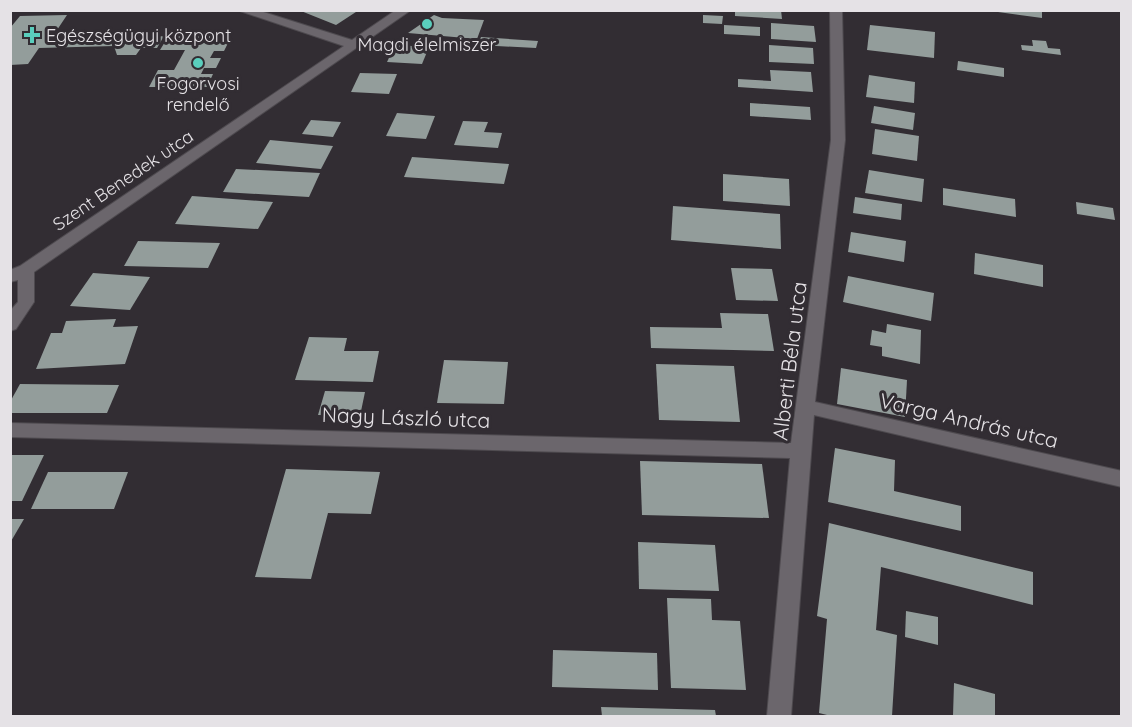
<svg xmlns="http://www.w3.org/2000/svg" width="1132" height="727" viewBox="0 0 1132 727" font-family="Quicksand,sans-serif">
  <rect width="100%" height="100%" fill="#322d33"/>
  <g fill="#939d9b">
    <polygon points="359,10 336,25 301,11 301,10"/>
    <polygon points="735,10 781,10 782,19 735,16"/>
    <polygon points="999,10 1042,10 1042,18 998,12"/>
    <polygon points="67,15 49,42 117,41 164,36 157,48 141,48 136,55 117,55 114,46 39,48 28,64 10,65 10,28 20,16"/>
    <polygon points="434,15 442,18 484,20 477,39 408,33"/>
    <polygon points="703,15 723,16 722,24 703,23"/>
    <polygon points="771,23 814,26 816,42 771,39"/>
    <polygon points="724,25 760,27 760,36 724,34"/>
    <polygon points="870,25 935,32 934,58 867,50"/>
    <polygon points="171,32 225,32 221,39 230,39 224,51 214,51 210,58 221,58 216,68 204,68 201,74 213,74 207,87 149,87 158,70 174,70 185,50 160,50"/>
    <polygon points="481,37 538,41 536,48 478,45"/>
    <polygon points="1032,40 1046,41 1048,48 1060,49 1061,55 1022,50 1021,45 1033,46"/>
    <polygon points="395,45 429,47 422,64 387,62"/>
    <polygon points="769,45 813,48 814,64 769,62"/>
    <polygon points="958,61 1004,68 1004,77 957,70"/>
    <polygon points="770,70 811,72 813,92 738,87 738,79 771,81"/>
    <polygon points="360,73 397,74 389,94 351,92"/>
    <polygon points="869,75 915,82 914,103 866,97"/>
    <polygon points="750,103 810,107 811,120 750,116"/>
    <polygon points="874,106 915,113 913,130 871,123"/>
    <polygon points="397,113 435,116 426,139 386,136"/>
    <polygon points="311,120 341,122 333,137 302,134"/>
    <polygon points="463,121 488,122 484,132 502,133 498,148 454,145"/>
    <polygon points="875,129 919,136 917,161 872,154"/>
    <polygon points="270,140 333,146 321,169 256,163"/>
    <polygon points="412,157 509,164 504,184 404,177"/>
    <polygon points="236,169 320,173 309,197 223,192"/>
    <polygon points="869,170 924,179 922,202 865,193"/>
    <polygon points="723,174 789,179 790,206 723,201"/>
    <polygon points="943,188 1015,199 1016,217 943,205"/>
    <polygon points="192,196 273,202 258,229 175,224"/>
    <polygon points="855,197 902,204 901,220 853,213"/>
    <polygon points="1076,202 1113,208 1115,220 1077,214"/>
    <polygon points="673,206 780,214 781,249 671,240"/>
    <polygon points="851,232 906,241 904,262 848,252"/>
    <polygon points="138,241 220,243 208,268 124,266"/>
    <polygon points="975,253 1043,265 1043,287 974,274"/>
    <polygon points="731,268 772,269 778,301 736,300"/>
    <polygon points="93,273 150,277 130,310 70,306"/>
    <polygon points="848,276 934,293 931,321 843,302"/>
    <polygon points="720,313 768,314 774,351 651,348 650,327 722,328"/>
    <polygon points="116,319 113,327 138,326 125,364 36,369 51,333 62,333 66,321"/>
    <polygon points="887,324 921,330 920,364 882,356 882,347 870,345 872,330 886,333"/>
    <polygon points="309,337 347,338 344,351 379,351 373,382 295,380"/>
    <polygon points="444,360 508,362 504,404 437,403"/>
    <polygon points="656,364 734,366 740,422 659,420"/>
    <polygon points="841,368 907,380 905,417 837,404"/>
    <polygon points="20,384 119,385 107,413 10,413 10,402"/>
    <polygon points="325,391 365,392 360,416 318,415"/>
    <polygon points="835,448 895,460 894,491 961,506 961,531 828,502"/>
    <polygon points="10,455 44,455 22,501 10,501"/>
    <polygon points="640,461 762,464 769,518 642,515"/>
    <polygon points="286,469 380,472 371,514 328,513 311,579 255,577"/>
    <polygon points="48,472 128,472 114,509 31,509"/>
    <polygon points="10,519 24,519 10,543"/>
    <polygon points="829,523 1033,572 1033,605 881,567 876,630 897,635 892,716 831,716 819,713 827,619 817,616"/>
    <polygon points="638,542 715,545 719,591 639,589"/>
    <polygon points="667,598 711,599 712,620 740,621 746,690 671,688"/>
    <polygon points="906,611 938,617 938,645 905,637"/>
    <polygon points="553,650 657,653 658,690 552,687"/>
    <polygon points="954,683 995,694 995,716 953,716"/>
    <polygon points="601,707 715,710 716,716 602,716"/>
  </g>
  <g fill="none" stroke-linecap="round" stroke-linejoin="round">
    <g stroke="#4e4a4f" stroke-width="2">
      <g id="street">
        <polygon points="237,10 257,10 352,40 396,10 411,10 34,272 34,302 16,329 10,331 10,311 18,302 18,280 10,282 10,270 20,266 344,46"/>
        <polygon points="830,10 842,10 845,140 815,402 1122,471 1122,487 814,415 791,716 767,716 790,458 10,437 10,423 791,443 831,140"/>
      </g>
    </g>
    <use href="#street" fill="#6b666c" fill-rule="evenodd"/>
  </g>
  <g fill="#5acebd" stroke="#322d33" stroke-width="2">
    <circle cx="427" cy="24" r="6"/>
    <path d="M29 26h6v6h6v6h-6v6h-6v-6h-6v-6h6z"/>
    <circle cx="198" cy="63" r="6"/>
  </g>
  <g text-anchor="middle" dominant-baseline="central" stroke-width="6" stroke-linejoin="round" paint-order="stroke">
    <g font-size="18" fill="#e5e2e6" stroke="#322d33">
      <text x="46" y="35" text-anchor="start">Egészségügyi központ</text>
      <text x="427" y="44">Magdi élelmiszer</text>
      <text x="198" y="83">Fogorvosi<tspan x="198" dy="21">rendelő</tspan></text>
    </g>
    <g font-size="18" fill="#e5e2e6" stroke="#322d33">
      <text transform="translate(123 180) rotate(-34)">Szent Benedek utca</text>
    </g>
    <g font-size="21" fill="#e5e2e6" stroke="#322d33">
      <text transform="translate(789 361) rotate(-83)">Alberti Béla utca</text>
      <text transform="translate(406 417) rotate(2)">Nagy László utca</text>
      <text transform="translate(969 420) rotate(13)">Varga András utca</text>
    </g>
  </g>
  <rect width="1132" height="727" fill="none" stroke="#e5e2e6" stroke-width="24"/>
</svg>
